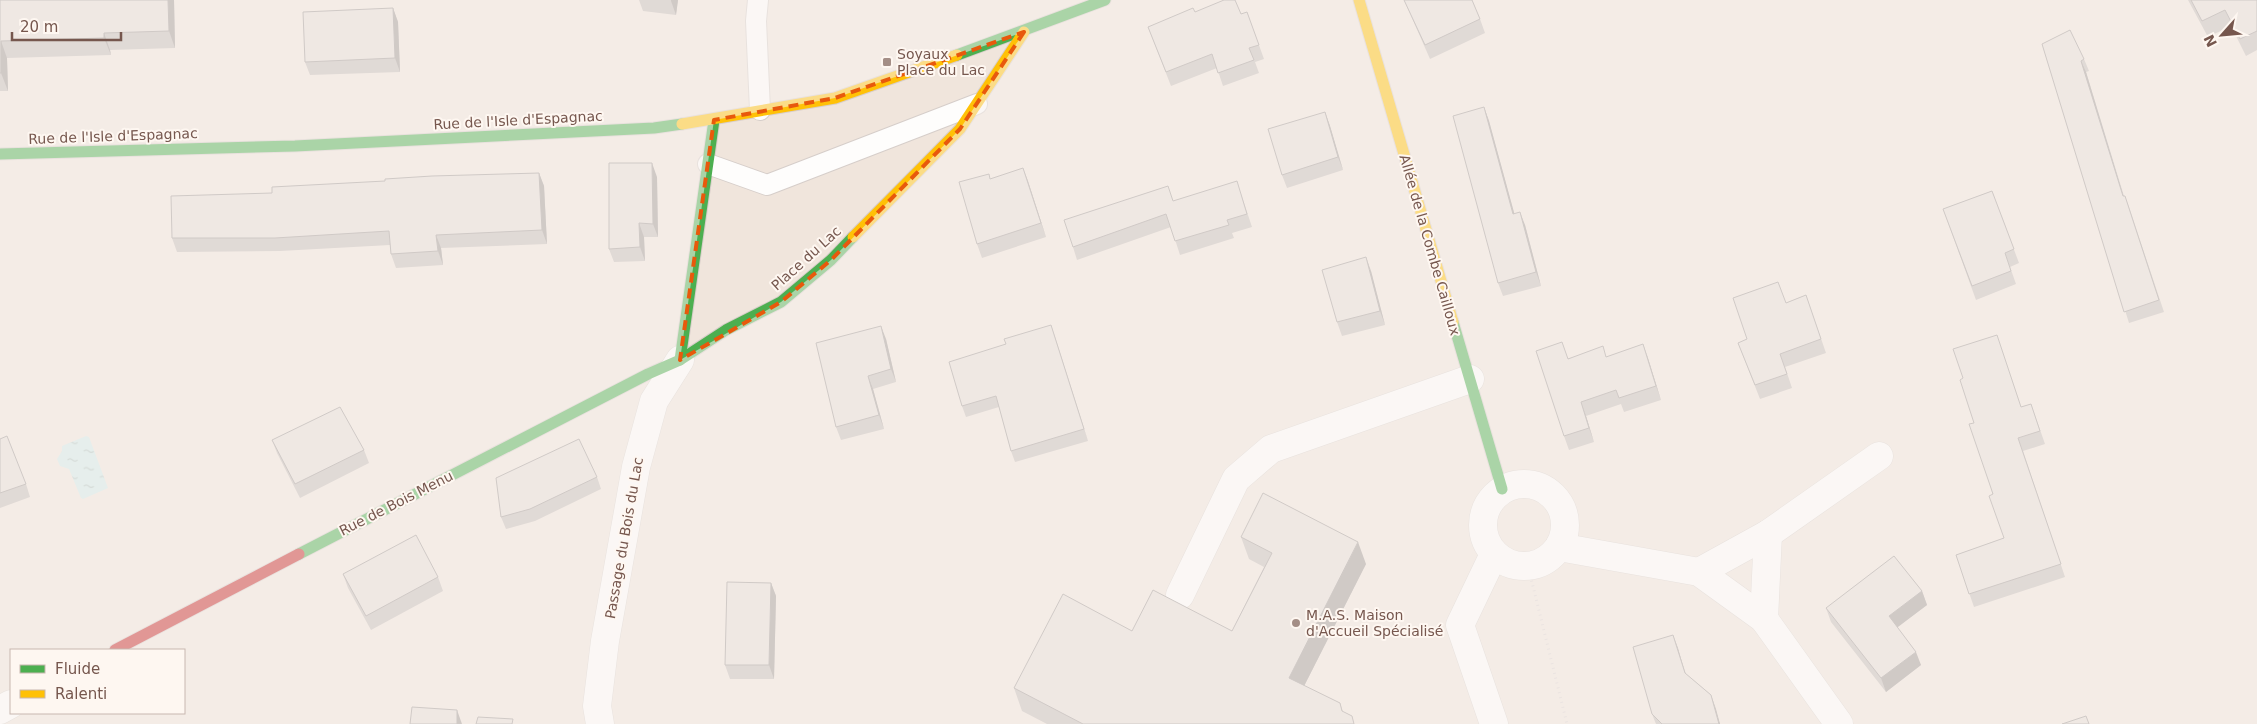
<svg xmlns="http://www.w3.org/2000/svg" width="2257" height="724" viewBox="0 0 2257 724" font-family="'DejaVu Sans',sans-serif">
  <defs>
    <pattern id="water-ripples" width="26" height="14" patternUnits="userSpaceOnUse" patternTransform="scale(1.25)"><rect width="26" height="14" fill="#d0e9e8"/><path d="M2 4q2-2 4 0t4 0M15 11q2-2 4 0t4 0" fill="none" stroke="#adc0be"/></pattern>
  </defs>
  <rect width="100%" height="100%" fill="#f8f3ee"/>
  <path fill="#f0e5dc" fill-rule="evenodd" d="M0,0H2257V724H0ZM11,650H184V713H11Z"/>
  <polygon fill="url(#water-ripples)" points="86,436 89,437 108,488 83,499 81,498 69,469 60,466 57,459 62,451 62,446"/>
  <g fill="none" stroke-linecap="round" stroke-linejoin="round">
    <g stroke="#d6ceca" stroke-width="22">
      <g id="lane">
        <polyline points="758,0 756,21 760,110"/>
        <polyline points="708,164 767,185 977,104"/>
      </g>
    </g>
    <g stroke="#d6ceca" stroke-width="29">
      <g id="street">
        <circle cx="1524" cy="525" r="41"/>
        <polyline points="1559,547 1699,572 1764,619 1839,724"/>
        <polyline points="1699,572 1768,534 1879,456"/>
        <polyline points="1180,595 1236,479 1271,449 1470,379"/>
        <polyline points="1764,619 1768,534"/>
        <polyline points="0,710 11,704"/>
        <polyline points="600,724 597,706 605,641 636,467 654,401 680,360"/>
        <polyline points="1494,724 1460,625 1494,554"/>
      </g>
    </g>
    <g stroke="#d8ceca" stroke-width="13">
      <g id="fast">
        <polyline points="957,55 1105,0"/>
        <polyline points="714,120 680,360 726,330 781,302 831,260 853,237"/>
        <polyline points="0,154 295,146 654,128 682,124"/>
        <polyline points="1453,322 1502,489"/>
        <polyline points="299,554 648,374 680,360"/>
      </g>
    </g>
    <g stroke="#d8ceca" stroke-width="13">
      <g id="slow">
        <polyline points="1359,0 1453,322"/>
        <polyline points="682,124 835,98 957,55"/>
        <polyline points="853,237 960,129 1024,32"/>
      </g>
    </g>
    <g stroke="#d8ceca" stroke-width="13">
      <polyline id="jam" points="115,650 299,554"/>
    </g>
    <polyline stroke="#dad1d0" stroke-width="3" stroke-dasharray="1 4" stroke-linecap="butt" points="1528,566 1567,724"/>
    <use href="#lane" stroke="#fefdfc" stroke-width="20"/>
    <use href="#street" stroke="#fefdfc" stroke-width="28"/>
    <use href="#fast" stroke="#4caf50" stroke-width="11"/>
    <use href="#slow" stroke="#ffc107" stroke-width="11"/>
    <use href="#jam" stroke="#c62828" stroke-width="11"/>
  </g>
  <g fill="#c4bcb8">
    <polygon points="0,0 174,0 175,48 110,50 111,55 7,58 8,91 0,91"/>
    <polygon points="639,0 678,0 676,15 643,11"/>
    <polygon points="1404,0 1472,0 1480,19 1485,33 1430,59"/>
    <polygon points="2188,0 2257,0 2257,50 2246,56 2231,26 2208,37"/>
    <polygon points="393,8 398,22 400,72 310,75 305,62"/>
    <polygon points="1195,12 1241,14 1247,12 1264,59 1255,62 1259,73 1223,86 1217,68 1171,86 1148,27"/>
    <polygon points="2042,44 2084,59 2089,71 2086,72 2124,196 2125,196 2129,207 2164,312 2129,323"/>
    <polygon points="1484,107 1489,121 1514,213 1525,225 1541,286 1503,296 1498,283"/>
    <polygon points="1325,112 1330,126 1343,170 1287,188 1282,175"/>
    <polygon points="1023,168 1046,237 982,258 977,244 991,179"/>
    <polygon points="539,173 544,186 547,244 441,248 443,265 396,268 391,254 390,245 280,251 177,252 172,238 272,193"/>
    <polygon points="657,177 658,237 644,237 645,261 614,262 609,249"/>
    <polygon points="1992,191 2019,263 2010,267 2016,284 1976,300 1943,209"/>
    <polygon points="1241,194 1252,227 1232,233 1234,238 1180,255 1171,227 1077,260 1073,247 1174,201"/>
    <polygon points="1371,271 1385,325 1342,336 1337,322"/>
    <polygon points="1806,295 1826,353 1785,367 1792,388 1760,399 1738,343 1747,339 1786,303"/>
    <polygon points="1051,325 1088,441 1015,462 1011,451 999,407 966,417 962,406 1006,344"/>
    <polygon points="886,339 896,382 873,389 884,429 841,440 836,427"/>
    <polygon points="1643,344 1661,400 1624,412 1621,404 1586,416 1594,442 1569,450 1564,436 1568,358 1607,357"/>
    <polygon points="2001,348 2021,407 2031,404 2045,444 2023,451 2065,577 1974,607 1956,555 2004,538 1974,423 1963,378"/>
    <polygon points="0,439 26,484 30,497 0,508"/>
    <polygon points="272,440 364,450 369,463 300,498 277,453"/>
    <polygon points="597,477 601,489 535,521 506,529 501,517"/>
    <polygon points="1241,537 1366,564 1304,686 1340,703 1343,712 1354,724 1047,724 1022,711 1014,688 1132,631 1232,631 1264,567 1249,559"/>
    <polygon points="343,574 438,577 443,591 371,630 348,588"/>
    <polygon points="771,583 776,596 774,679 730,679 725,665"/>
    <polygon points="1922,591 1927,605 1897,627 1921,665 1886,692 1831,622 1826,608"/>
    <polygon points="1673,635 1686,674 1711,695 1720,724 1656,724 1652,714"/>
  </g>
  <g fill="#a09996">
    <polygon points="168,0 174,0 175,48 169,31"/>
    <polygon points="671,0 678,0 676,15 671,1"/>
    <polygon points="393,8 398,22 400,72 395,58"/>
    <polygon points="104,33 110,50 111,55 104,38"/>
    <polygon points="1,41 7,58 8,91 1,73"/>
    <polygon points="2081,61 2086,72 2127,208 2123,196"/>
    <polygon points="1484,107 1489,121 1518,227 1513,214"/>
    <polygon points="1325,112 1330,126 1343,170 1338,157"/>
    <polygon points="652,163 657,177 658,237 653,224"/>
    <polygon points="1023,168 1028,181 1046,237 1041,223"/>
    <polygon points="539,173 544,186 547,244 542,230"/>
    <polygon points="1520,212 1525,225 1541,286 1536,272"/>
    <polygon points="639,223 644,237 645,261 640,247"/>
    <polygon points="436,235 441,248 443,265 438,251"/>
    <polygon points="1366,257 1371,271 1385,325 1380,311"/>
    <polygon points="1051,325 1055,337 1088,441 1084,429"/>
    <polygon points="881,326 886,339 896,382 891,369"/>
    <polygon points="1643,344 1648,358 1661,400 1656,386"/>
    <polygon points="868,376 873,389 884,429 879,415"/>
    <polygon points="1581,402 1586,416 1594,442 1589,428"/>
    <polygon points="1358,542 1366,564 1297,700 1289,678"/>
    <polygon points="771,583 776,596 774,679 769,665"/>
    <polygon points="1922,591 1927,605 1894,630 1889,616"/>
    <polygon points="1673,635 1678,648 1689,687 1685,673"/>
    <polygon points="1916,652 1921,665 1886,692 1881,678"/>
    <polygon points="1711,695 1716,709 1720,724 1719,724"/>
    <polygon points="457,710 462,724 457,724"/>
  </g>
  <g fill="#e4dbd6" stroke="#a09996">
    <polygon points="0,0 168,0 169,31 104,33 104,38 1,41 1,73 0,73"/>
    <polygon points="1224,0 1235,0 1241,14 1247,12 1259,45 1249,48 1254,60 1218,73 1212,54 1166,72 1148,27 1193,8 1195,12"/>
    <polygon points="1404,0 1472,0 1480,19 1425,45"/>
    <polygon points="2191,0 2257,0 2257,31 2240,39 2225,10 2202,21"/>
    <polygon points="393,8 395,58 305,62 303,12"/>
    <polygon points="2070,30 2084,59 2081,61 2123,196 2125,196 2159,300 2124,312 2042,44"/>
    <polygon points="1484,107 1513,214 1520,212 1536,272 1498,283 1453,116"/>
    <polygon points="1325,112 1338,157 1282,175 1268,129"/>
    <polygon points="609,163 652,163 653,224 639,223 640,247 609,249"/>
    <polygon points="1023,168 1041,223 977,244 959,182 989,174 990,179"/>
    <polygon points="539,173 542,230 436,235 438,251 391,254 389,231 275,238 172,238 171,196 272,193 272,187 385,181 385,179 432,176"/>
    <polygon points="1237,181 1247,214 1227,220 1229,225 1175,241 1166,214 1073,247 1064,220 1168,186 1173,201"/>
    <polygon points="1992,191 2014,249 2005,253 2011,271 1972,286 1943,209"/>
    <polygon points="1366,257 1380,311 1337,322 1322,270"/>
    <polygon points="1778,282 1786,303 1806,295 1821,339 1780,354 1787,374 1755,385 1738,343 1747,339 1733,298"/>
    <polygon points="1051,325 1084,429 1011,451 996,396 962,406 949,362 1006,344 1004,339"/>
    <polygon points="881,326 891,369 868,376 879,415 836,427 816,343"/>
    <polygon points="1997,335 2021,407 2031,404 2040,431 2018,438 2061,564 1969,594 1956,555 2004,538 1989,496 1993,494 1969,424 1974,423 1960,380 1963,378 1953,349"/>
    <polygon points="1562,342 1568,359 1603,346 1606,357 1643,344 1656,386 1619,398 1616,390 1581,402 1589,428 1564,436 1536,351"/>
    <polygon points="340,407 364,450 295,484 272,440"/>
    <polygon points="7,436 26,484 0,493 0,439"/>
    <polygon points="579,439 597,477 530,509 501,517 496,478"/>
    <polygon points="1263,493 1358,542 1289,678 1340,703 1342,711 1352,716 1354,724 1083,724 1014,688 1063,594 1132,631 1153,590 1232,631 1272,553 1241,537"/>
    <polygon points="416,535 438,577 366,616 343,574"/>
    <polygon points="1894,556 1922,591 1889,616 1916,652 1881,678 1826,608"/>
    <polygon points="727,582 771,583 769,665 725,665"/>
    <polygon points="1673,635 1685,673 1711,695 1719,724 1662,724 1652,714 1633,647"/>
    <polygon points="412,707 457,710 457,724 410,724"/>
    <polygon points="2086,716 2089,724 2062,724"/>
    <polygon points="478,717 513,719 512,724 476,724"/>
  </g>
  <path d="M0 0H2257V724H0ZM1024,32L960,129L831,260L781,302L680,360L714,120L835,98Z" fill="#f8f3ee" fill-opacity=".55" fill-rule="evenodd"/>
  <path fill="none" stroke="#e8590c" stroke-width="4" stroke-dasharray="10 6" stroke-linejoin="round" d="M1024,32L960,129L831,260L781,302L680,360L714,120L835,98Z"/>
  <g fill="#a48e86" stroke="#fef7f1" stroke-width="2">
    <rect x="882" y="57" width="10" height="10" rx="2.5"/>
    <circle cx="1296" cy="623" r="5"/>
  </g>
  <g text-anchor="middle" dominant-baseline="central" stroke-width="4" stroke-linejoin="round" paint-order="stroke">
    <g font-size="14" fill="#76574e" stroke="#fef7f1" text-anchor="start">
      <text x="897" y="54">Soyaux<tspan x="897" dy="16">Place du Lac</tspan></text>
      <text x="1306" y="615">M.A.S. Maison<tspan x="1306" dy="16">d'Accueil Spécialisé</tspan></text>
    </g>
    <g font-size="14" fill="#76574e" stroke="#fef7f1">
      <text transform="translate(518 120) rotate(-3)">Rue de l'Isle d'Espagnac</text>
      <text transform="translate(113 136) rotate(-2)">Rue de l'Isle d'Espagnac</text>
      <text transform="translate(1430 245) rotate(74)">Allée de la Combe Cailloux</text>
      <text transform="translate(806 258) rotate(-42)">Place du Lac</text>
      <text transform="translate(396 503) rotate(-27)">Rue de Bois Menu</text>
      <text transform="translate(624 538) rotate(-80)">Passage du Bois du Lac</text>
    </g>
  </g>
  <rect x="10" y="649" width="175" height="65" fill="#fef7f1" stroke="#c8b7b0"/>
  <rect x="20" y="665" width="25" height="8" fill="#4caf50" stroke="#c8b7b0"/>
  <text x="55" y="674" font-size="15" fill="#76574e">Fluide</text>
  <rect x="20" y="690" width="25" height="8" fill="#ffc107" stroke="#c8b7b0"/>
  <text x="55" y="699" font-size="15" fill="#76574e">Ralenti</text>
  <g transform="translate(2222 35) rotate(243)" stroke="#fef7f1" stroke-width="4" paint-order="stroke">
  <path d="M0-4L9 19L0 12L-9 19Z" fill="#76574e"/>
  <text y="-8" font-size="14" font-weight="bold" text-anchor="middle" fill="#76574e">N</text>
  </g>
  <path d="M12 32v8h109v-8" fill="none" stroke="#76574e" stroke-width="2.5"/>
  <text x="20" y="32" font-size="15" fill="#76574e" stroke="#fef7f1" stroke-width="4" paint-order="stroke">20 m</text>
</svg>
